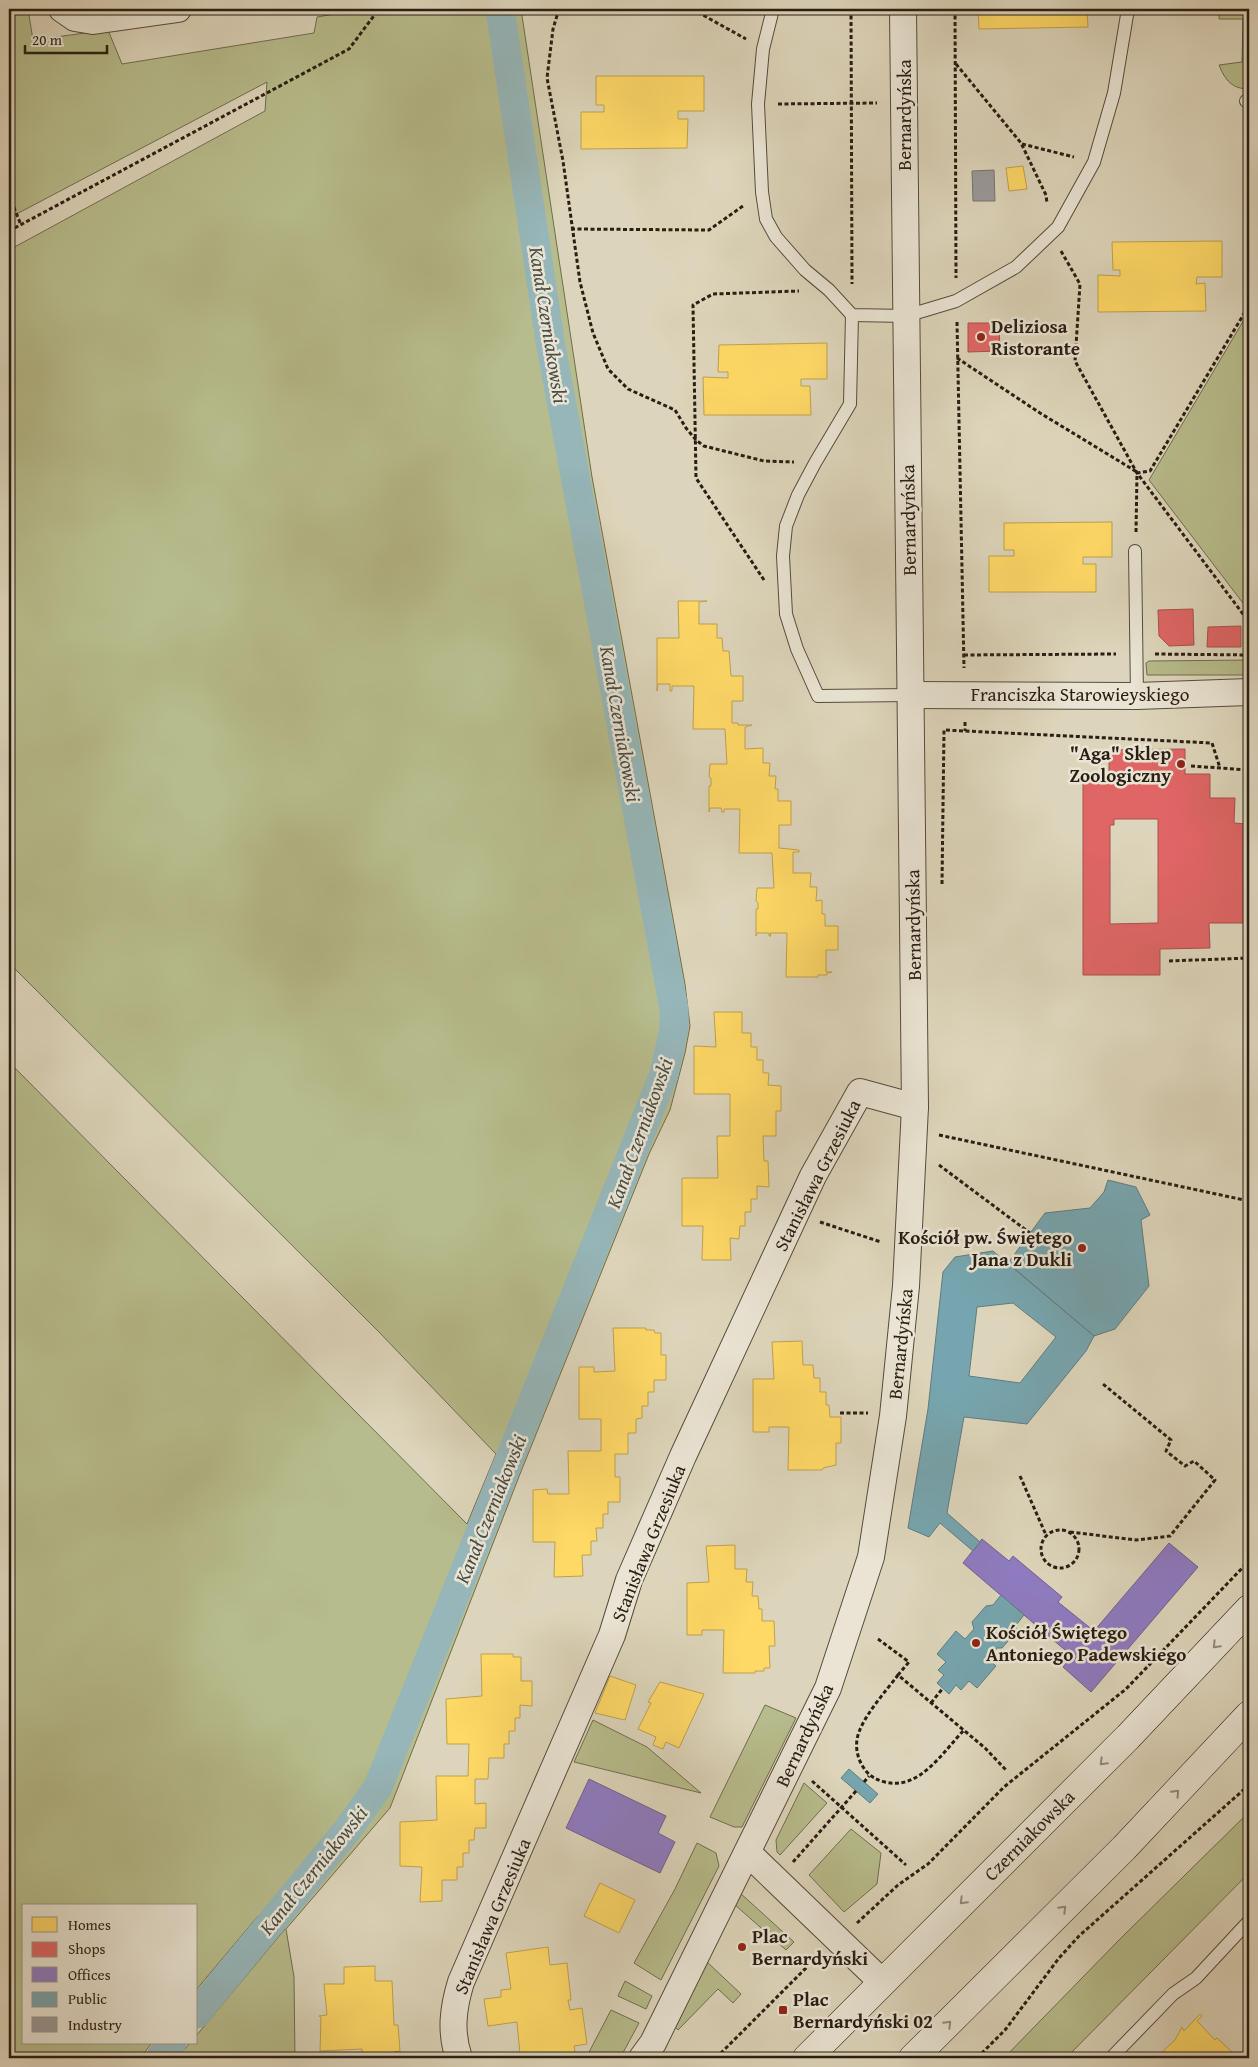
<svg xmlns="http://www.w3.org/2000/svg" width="1258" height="2067" viewBox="0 0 1258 2067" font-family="'Gentium Book Plus',serif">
  <rect width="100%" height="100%" fill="#ddd5bb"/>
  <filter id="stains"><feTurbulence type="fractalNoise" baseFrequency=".004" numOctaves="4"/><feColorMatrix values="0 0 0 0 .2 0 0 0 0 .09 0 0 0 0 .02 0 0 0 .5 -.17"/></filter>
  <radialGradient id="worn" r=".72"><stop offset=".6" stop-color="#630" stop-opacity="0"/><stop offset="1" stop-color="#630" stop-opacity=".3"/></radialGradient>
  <g fill="#b7bc8c" stroke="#706d50">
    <polygon points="9,9 28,9 33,40 108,30 122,64 314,33 317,17 365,9 521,9 592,477 685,984 690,1026 685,1053 670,1110 649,1154 520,1474 390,1808 286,1929 294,1977 295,2058 177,2058 190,2043 196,2043 196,2036 285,1929 258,1916 196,1990 196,1906 24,1906 24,2043 152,2043 140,2058 9,2058 9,1062 467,1524 496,1454 378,1331 9,963 9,250 265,111 267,82 9,218"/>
    <path d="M1219,9H1249V89C1232,89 1225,80 1219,65L1242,62L1243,19H1219Z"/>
    <polygon points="1245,318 1249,318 1249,611 1149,480"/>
    <polygon points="1249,660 1249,675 1147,675 1146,663 1149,661"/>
    <polygon points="765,1705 796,1718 742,1827 734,1827 710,1817"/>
    <polygon points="593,1720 647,1747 701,1793 574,1762"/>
    <polygon points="804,1783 827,1803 780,1855 777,1852 776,1840"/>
    <polygon points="1249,1812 1249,1873 1066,2058 1004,2058 1120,1939"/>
    <polygon points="851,1829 881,1853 877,1884 844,1912 809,1875"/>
    <polygon points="697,1843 716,1853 719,1866 661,1980 634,1963 675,1889"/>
    <polygon points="739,1892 794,1942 786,1950 734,1904"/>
    <polygon points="706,1961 741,1994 733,2003 718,1989 678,2030 673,2025"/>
    <polygon points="625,1981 652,1996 646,2009 618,1996"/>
    <polygon points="611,2010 639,2023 624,2051 617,2058 586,2058"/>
  </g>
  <g fill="#ffd966" stroke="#bfa14d">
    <polygon points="978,9 1087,9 1088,27 979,29"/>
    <polygon points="596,76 704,76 704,111 678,111 678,119 688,119 687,148 581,149 581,112 604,112 604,105 596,105"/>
    <polygon points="1023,166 1027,189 1009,191 1006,168"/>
    <polygon points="1222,241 1222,277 1197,277 1196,284 1205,283 1206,311 1098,312 1098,275 1120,276 1120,270 1113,270 1112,242"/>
    <polygon points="827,343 827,379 801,379 801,386 810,386 811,415 704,415 703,377 728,378 728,372 718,372 719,345"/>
    <polygon points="1112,522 1112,557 1083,557 1083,564 1096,564 1096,592 989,592 989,556 1014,556 1014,550 1004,550 1004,523"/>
    <polygon points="678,601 707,601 699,602 699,624 717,624 717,638 722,638 723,651 729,651 731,676 743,676 743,701 732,701 732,723 738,723 738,725 752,725 745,727 745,749 763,748 763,763 770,763 769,776 776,776 775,789 778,789 778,801 791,801 791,825 779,825 779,848 799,850 799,852 793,852 793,873 811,873 810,887 817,887 816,901 822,900 822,914 825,914 825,926 838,926 838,950 826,950 826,972 832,972 827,973 827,975 818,975 818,977 786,977 787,933 770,933 771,936 769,936 769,933 757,933 756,936 756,909 758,909 758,903 756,901 757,888 774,888 772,853 739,853 740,809 724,809 724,812 722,812 721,808 710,808 709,812 709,786 711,786 711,778 709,777 710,764 727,764 725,729 693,729 694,686 672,686 672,691 670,691 670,684 658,684 657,691 657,638 679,638"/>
    <polygon points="714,1012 742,1012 742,1033 751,1033 751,1047 757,1047 757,1060 763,1060 763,1073 769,1073 768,1085 781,1086 781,1111 776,1111 776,1136 763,1136 764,1161 768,1161 769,1187 757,1186 757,1199 751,1199 751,1212 745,1212 745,1226 740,1226 739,1239 730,1238 731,1260 702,1260 703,1226 682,1226 682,1178 718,1178 717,1136 730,1136 730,1094 694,1094 694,1046 716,1047"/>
    <polygon points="613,1328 646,1328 646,1330 654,1330 655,1333 661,1333 661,1355 666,1355 666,1380 654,1380 654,1392 648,1392 648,1406 642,1406 642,1418 636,1419 636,1433 628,1433 628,1454 615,1454 615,1477 620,1477 620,1502 608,1502 608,1514 603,1514 603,1528 596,1528 597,1541 591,1541 591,1555 582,1555 583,1576 554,1577 555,1542 533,1542 533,1490 547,1489 548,1494 569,1494 568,1451 601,1451 601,1419 579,1419 579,1367 594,1367 594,1372 615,1371"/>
    <polygon points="802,1341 803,1365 813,1365 814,1378 820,1378 820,1392 826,1392 826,1405 829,1405 830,1417 841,1417 841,1443 836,1443 836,1465 823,1468 822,1470 788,1470 789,1427 769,1427 769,1432 753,1432 753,1379 774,1379 772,1342"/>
    <polygon points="735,1545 735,1569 747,1569 746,1582 753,1582 752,1596 758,1596 759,1609 762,1609 762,1621 774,1621 775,1646 769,1646 770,1668 764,1668 764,1671 755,1671 755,1673 723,1673 724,1630 702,1630 702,1635 687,1635 687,1583 709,1582 706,1546"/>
    <polygon points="481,1654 513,1654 513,1657 521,1657 521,1681 532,1681 532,1706 520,1705 520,1718 515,1718 515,1731 509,1731 509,1744 504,1744 504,1758 489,1758 488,1779 475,1779 475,1804 486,1803 486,1828 475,1828 474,1840 469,1840 469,1853 463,1853 463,1867 457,1867 457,1880 442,1880 442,1901 420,1902 422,1867 400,1866 400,1822 437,1820 436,1776 468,1776 469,1744 447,1744 446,1699 482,1696"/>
    <polygon points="610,1676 636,1685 625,1720 595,1713"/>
    <polygon points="660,1682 704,1694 679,1748 666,1742 663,1749 653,1745 656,1737 638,1729 651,1703 648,1702"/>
    <polygon points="600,1883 635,1900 619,1933 584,1916"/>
    <polygon points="548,1947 550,1965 567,1963 571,2000 568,2000 570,2010 582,2008 587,2044 574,2046 576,2058 532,2058 531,2053 520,2054 517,2022 488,2026 484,1999 501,1997 501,1990 511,1989 506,1953"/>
    <polygon points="375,1966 375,1981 392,1981 394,2025 398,2025 400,2051 394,2052 394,2058 374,2058 374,2055 362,2055 362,2049 320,2051 321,2017 319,2016 327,2015 324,1984 344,1984 344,1967"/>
    <polygon points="1200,2014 1202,2016 1197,2021 1215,2040 1217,2038 1234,2054 1231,2056 1233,2058 1156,2058 1175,2040 1182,2027 1184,2031"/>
  </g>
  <g fill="#e06666" stroke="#a9504d" fill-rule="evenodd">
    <polygon points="968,323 999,323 1000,351 968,352"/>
    <polygon points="1193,609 1194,645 1169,646 1159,636 1158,610"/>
    <polygon points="1241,626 1241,647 1207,647 1208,627"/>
    <path d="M1185,749V774H1210V798H1235L1234,823L1246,824V923H1209L1210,948L1160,949V975H1083V774H1109V750ZM1114,819H1158V923L1110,924V825H1114Z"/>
  </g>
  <g fill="#8e7cc3" stroke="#70608e">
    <polygon points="982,1539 1009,1561 1013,1556 1062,1597 1058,1602 1094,1631 1169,1543 1198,1567 1091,1692 1063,1667 1072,1656 963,1563"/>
    <polygon points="589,1779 666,1816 658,1833 675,1842 660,1873 566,1828"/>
  </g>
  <g fill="#76a5af" stroke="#5f7c80" fill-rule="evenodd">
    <polygon points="1108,1180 1136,1187 1150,1215 1141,1220 1149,1286 1115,1329 1094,1336 1008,1263 1045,1213 1090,1208 1104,1192"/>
    <path d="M993,1251L1094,1336L1086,1351L1027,1424L964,1417L947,1513L980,1542L973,1551L940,1523L929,1537L908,1528L928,1409L943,1272L955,1257ZM1013,1303L1056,1337L1020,1383L969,1376L977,1307Z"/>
    <polygon points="1001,1595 1024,1615 1016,1625 1017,1631 1002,1648 997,1648 988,1659 996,1666 977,1688 969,1681 961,1690 956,1685 949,1694 937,1683 944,1675 938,1670 946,1662 937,1654 956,1631 965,1639 974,1629 972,1622 986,1606 993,1605"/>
    <polygon points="849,1769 878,1794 870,1803 841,1778"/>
  </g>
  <polygon fill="#999" stroke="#777471" points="994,170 995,201 973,201 972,171"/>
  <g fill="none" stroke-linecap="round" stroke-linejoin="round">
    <g stroke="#96b6b9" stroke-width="29">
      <polyline points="196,2014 348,1829 378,1787 664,1074 674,1029 674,1009 550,341 500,9"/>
      <polyline points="160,2058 172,2043"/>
    </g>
    <g stroke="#564c3d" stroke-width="14">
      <g id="lane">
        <polyline points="773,9 763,49 758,104 762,192 766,219 776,237 805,270 829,290 852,315 906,316 956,301 1016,267 1058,227 1094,162 1114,93 1128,9"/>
        <polyline points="1246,101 1249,101"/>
        <polyline points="852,315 850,404 815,463 798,495 786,526 783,556 786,614 797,649 818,696 910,695"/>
        <polyline points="1135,551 1137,696"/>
        <polyline points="1111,2058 1173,1994 1196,1978 1249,1921"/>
      </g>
    </g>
    <g stroke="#564c3d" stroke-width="28">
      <g id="street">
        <polyline points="62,9 75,18 93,21 178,9"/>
        <polyline points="910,695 1137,696 1249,692"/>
        <polyline points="748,1853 882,1982"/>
        <path d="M459,2058C450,2032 453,2008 461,1982L612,1635L629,1580L683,1456L813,1176L860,1092L915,1107"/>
        <polyline points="642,2058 653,2043 828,1688 871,1557 893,1416 906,1286 915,1107 903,9"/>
      </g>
    </g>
    <g stroke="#291e13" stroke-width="29">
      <g id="secondary">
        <polyline points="807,2058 1128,1737 1249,1609"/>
        <polyline points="913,2058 1124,1848 1249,1715"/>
      </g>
    </g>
    <g stroke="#291e13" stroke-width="3" stroke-dasharray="4 2.5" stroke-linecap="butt">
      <polyline points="559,9 553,29 547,78 563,161 580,282 593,333 608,369 628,389 675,410 686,428 696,440 704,446 764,461 794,462"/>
      <polyline points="692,9 746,39"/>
      <polyline points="851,9 852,284"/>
      <polyline points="955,9 956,278"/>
      <polyline points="956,64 1021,143 1046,195 1047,203"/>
      <polyline points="778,104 877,103"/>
      <polyline points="1022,144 1074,157"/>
      <polyline points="1247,188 1249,188"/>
      <polyline points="9,195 21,225"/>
      <polyline points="571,229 709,230 743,206"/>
      <polyline points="9,231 349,49 379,9"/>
      <polyline points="1061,251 1080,284 1075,361 1137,473 1249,622"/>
      <polyline points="957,322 964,668"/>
      <polyline points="957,358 1040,413 1137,472"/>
      <polyline points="1136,532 1137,473 1150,471 1245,312 1249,315"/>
      <polyline points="764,580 696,478 693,305 713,294 799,291"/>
      <polyline points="1155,654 1249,655"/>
      <polyline points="964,655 1116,654"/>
      <polyline points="965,722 965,731"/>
      <polyline points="1191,766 1249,770"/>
      <polyline points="1246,821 1249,819"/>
      <polyline points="942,884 944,730 1212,743 1220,768"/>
      <polyline points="1169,961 1249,958"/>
      <polyline points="939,1135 1249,1201"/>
      <polyline points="939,1165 1030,1233"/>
      <polyline points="820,1222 881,1242"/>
      <polyline points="840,1413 868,1413"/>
      <polyline points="1020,1476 1046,1535"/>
      <circle cx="1060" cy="1549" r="19"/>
      <polyline points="1070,1532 1136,1540 1170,1536 1215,1480 1194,1461 1185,1466 1166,1451 1171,1440 1103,1384"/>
      <polyline points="878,1639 909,1662 898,1675 985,1748 1006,1770"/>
      <path d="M898,1675C886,1691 866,1713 859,1732C854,1745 857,1760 866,1771C871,1777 877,1780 885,1782C919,1791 943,1752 964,1730"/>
      <polyline points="931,1703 943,1688"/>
      <polyline points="812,1781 906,1865"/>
      <polyline points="864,1782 869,1776"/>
      <polyline points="793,1862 856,1791"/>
      <polyline points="857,1923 898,1885 928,1864 1004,1787 1126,1689 1249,1561"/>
      <polyline points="716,2058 808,1966 820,1957"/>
      <polyline points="977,2058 1005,2030 1059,1958 1079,1936 1249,1785"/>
    </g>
    <use href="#lane" stroke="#e9e4d3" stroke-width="12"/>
    <use href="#street" stroke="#e9e4d3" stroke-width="26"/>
    <use href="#secondary" stroke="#e9e4d3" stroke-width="28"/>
  </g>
  <defs><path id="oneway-chevron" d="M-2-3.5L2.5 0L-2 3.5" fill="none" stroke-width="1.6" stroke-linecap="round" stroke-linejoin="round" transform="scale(1.25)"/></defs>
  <g stroke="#938b7d">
    <use href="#oneway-chevron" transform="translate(1216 1645) rotate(134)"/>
    <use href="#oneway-chevron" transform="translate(1103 1762) rotate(135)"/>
    <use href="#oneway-chevron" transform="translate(1176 1793) rotate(-47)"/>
    <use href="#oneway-chevron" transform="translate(963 1901) rotate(135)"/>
    <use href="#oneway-chevron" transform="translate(1063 1909) rotate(-45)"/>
    <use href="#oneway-chevron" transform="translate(948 2024) rotate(-45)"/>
  </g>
  <g fill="#8f2418" stroke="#e9e4d3" stroke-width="2">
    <circle cx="981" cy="337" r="5"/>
    <circle cx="1181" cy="764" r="5"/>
    <circle cx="1082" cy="1248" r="5"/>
    <circle cx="976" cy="1643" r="5"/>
    <circle cx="742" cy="1947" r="5"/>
    <rect x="778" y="2005" width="10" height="10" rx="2.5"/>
  </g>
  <g text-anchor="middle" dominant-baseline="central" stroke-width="5" stroke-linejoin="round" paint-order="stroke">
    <g font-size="19" fill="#291e13" stroke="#e9e4d3">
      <text transform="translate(904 115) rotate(-90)">Bernardyńska</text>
      <text transform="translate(908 520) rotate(-91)">Bernardyńska</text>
      <text x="1080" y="694">Franciszka Starowieyskiego</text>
      <text transform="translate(913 925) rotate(-91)">Bernardyńska</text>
      <text transform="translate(817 1175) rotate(-63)">Stanisława Grzesiuka</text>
      <text transform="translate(900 1344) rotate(-84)">Bernardyńska</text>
      <text transform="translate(648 1543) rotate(-68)">Stanisława Grzesiuka</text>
      <text transform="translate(804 1735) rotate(-65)">Bernardyńska</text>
      <text transform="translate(1029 1835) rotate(-45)">Czerniakowska</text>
      <text transform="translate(492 1916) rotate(-67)">Stanisława Grzesiuka</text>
    </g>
    <g font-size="19" font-weight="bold" fill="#291e13" stroke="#e9e4d3" text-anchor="start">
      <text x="991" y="326">Deliziosa<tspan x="991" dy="22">Ristorante</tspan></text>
      <text x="1171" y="753" text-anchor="end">"Aga" Sklep<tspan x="1171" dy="22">Zoologiczny</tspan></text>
      <text x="1072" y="1237" text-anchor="end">Kościół pw. Świętego<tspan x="1072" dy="22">Jana z Dukli</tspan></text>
      <text x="986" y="1632">Kościół Świętego<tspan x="986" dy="22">Antoniego Padewskiego</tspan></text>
      <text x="752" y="1936">Plac<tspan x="752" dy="22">Bernardyński</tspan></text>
      <text x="793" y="1999">Plac<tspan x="793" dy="22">Bernardyński 02</tspan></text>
    </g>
    <g font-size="20" font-style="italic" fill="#4a4c45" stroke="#e9e4d3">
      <text transform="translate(549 325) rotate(81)">Kanał Czerniakowski</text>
      <text transform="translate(621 724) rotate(80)">Kanał Czerniakowski</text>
      <text transform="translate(639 1133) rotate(-70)">Kanał Czerniakowski</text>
      <text transform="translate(490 1509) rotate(-68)">Kanał Czerniakowski</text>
      <text transform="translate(313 1870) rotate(-51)">Kanał Czerniakowski</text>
    </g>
  </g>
  <rect width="1258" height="2067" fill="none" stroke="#ddd5bb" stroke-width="30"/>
  <rect x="10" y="10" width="1238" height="2047" fill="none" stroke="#291e13" stroke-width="2.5"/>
  <rect x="15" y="15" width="1228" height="2037" fill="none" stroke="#291e13"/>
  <rect x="22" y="1904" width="175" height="140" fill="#e9e4d3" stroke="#9c9586"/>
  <rect x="32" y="1917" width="25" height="15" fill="#ffd966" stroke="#9c9586"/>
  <text x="68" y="1930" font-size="15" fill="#291e13">Homes</text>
  <rect x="32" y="1942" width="25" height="15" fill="#e06666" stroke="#9c9586"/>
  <text x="68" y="1954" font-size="15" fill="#291e13">Shops</text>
  <rect x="32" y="1967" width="25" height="15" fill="#8e7cc3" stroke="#9c9586"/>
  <text x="68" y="1980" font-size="15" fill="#291e13">Offices</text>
  <rect x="32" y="1992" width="25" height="15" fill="#76a5af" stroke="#9c9586"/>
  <text x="68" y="2004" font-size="15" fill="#291e13">Public</text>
  <rect x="32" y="2017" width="25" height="15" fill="#999999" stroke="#9c9586"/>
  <text x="68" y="2030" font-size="15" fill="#291e13">Industry</text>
  <path d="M25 45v8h82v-8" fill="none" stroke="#291e13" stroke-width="2.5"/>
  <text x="32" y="45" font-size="15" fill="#291e13" stroke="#e9e4d3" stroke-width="4" paint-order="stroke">20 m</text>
  <rect width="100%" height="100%" filter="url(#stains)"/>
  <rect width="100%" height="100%" fill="url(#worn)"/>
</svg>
